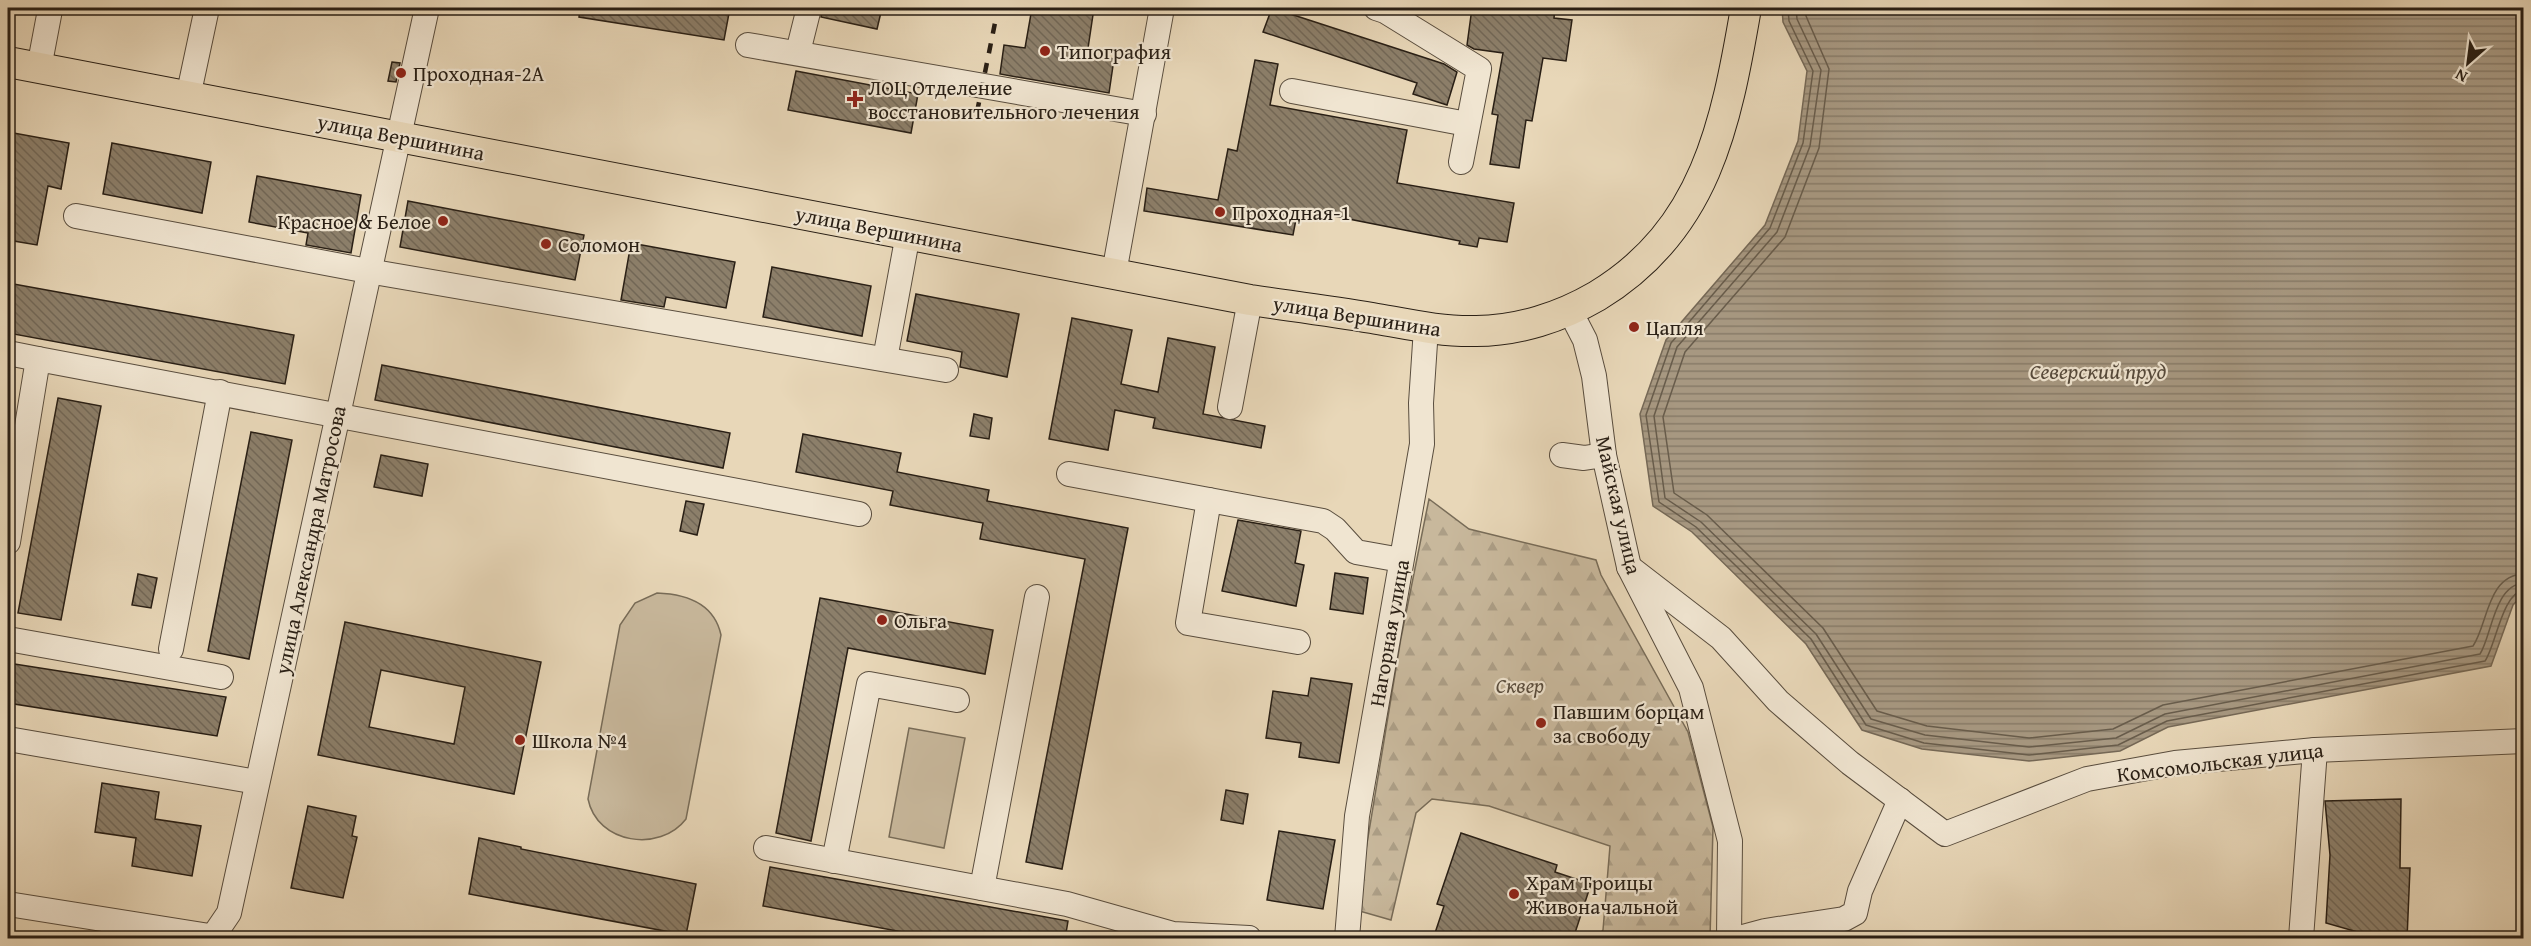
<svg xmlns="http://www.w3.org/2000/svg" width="2531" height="946" viewBox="0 0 2531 946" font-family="'Gentium Book Plus',serif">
  <defs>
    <pattern id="forest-firs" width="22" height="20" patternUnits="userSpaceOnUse" patternTransform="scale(1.5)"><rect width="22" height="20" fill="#c8b89c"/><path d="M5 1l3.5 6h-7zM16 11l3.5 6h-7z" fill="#ac9e86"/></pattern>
    <pattern id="water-rules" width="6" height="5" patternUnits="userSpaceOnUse" patternTransform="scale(1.5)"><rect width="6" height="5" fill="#a79881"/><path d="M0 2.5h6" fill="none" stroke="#887b68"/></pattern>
    <pattern id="building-back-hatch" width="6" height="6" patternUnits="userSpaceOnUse" patternTransform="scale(1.5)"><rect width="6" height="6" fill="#8c7f6a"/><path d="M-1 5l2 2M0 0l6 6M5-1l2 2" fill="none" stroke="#726756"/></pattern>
  </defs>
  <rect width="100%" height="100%" fill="#e8d7b8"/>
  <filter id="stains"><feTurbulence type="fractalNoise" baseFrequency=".00333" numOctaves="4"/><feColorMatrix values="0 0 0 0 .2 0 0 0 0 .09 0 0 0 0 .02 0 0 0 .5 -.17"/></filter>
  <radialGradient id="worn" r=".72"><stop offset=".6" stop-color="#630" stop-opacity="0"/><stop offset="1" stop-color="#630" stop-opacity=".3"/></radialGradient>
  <g fill="#c8b89c" stroke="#786c58" stroke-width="1.5">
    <path d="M657,593C686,594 714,603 721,635L686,819C660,853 597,844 588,799L620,625L635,603Z"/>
    <polygon points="909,728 965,738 944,848 889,837"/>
  </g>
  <polygon fill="url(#forest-firs)" stroke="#786c58" stroke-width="1.5" points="1429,499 1469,529 1596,560 1601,575 1688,732 1713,827 1710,938 1597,938 1603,930 1610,846 1489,806 1432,799 1416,813 1391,920 1356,910 1401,638"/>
  <polygon fill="url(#water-rules)" stroke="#756856" stroke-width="1.5" points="1782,8 2523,8 2524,594 2513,605 2491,666 2168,727 2120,751 2029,761 1922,749 1862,730 1806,644 1692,532 1653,506 1640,414 1666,340 1765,225 1798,141 1807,71 1783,22"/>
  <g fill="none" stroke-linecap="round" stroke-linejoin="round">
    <g stroke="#685c4b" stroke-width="1.5">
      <path d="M1788,8L1789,21L1813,71L1803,143L1770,228L1671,343L1646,415L1659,502L1696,527L1811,639L1866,725L1924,743L2029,755L2118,745L2167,721L2485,661C2496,645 2502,593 2524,590"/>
      <path d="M1796,8L1797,19L1821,70L1810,146L1777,232L1677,347L1654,416L1665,498L1701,522L1816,634L1871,719L1925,735L2029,747L2116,738L2165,714L2480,654C2492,635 2494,585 2524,583"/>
      <path d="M1805,8L1806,16L1829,69L1819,148L1785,237L1685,352L1663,417L1674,493L1707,515L1823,628L1877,711L1927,726L2029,738L2113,729L2163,705L2473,646C2488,624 2487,575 2524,574"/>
    </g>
  </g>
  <g fill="url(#building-back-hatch)" stroke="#291f15" stroke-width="1.5" fill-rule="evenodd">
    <polygon points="580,8 730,8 724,40 579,17"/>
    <polygon points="823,8 882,8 877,29 821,17"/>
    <polygon points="1032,8 1094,8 1087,55 1114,59 1109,93 1000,74 1004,45 1025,48"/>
    <polygon points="1272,8 1444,64 1457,72 1447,105 1413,94 1417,83 1263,32"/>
    <polygon points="1472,8 1555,8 1554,18 1572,20 1566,61 1543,58 1532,121 1526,120 1519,168 1490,164 1498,115 1492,114 1503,53 1474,49 1467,45"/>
    <polygon points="1255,60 1278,64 1270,105 1407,130 1397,183 1514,203 1507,242 1479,238 1477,247 1459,244 1460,241 1298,209 1293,235 1144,211 1147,188 1218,200 1228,149 1237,151"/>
    <polygon points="392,62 400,63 396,82 388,81"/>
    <polygon points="796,71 918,94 911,133 788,110"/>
    <polygon points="8,132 69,143 61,189 48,186 37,245 8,240"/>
    <polygon points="112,143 211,162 202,213 103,194"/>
    <polygon points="257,176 361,195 351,253 306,245 308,233 249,222"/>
    <polygon points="408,201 584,235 575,280 400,247"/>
    <polygon points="631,243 735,262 726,308 666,297 664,307 621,300"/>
    <polygon points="772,267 871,286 862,336 763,317"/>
    <polygon points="8,283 294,335 285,384 8,333"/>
    <polygon points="916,294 1019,314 1007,377 960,367 962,352 907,341"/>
    <polygon points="1072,318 1132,330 1121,384 1158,392 1168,338 1215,347 1203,414 1265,426 1261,448 1153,428 1155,418 1115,410 1108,450 1049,439"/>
    <polygon points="382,365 730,433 723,468 375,400"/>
    <polygon points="58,398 101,406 61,620 18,613"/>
    <polygon points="974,414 992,418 989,439 970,436"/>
    <polygon points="251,432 292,440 249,659 208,651"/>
    <polygon points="803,434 901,453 897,472 989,490 987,501 1128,528 1062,869 1026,862 1085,559 980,539 983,523 890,505 893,491 796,472"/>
    <polygon points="381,455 428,464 422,496 374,487"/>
    <polygon points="686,501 704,504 697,535 680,531"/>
    <polygon points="1238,520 1301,531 1295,563 1304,565 1296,606 1222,591"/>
    <polygon points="1335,573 1368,578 1363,614 1330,609"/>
    <polygon points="138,574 157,578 151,608 132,605"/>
    <polygon points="820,598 993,630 985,674 848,648 811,841 776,833"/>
    <path d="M345,622L541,662L514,794L318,755ZM381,670L465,687L454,744L369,727Z"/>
    <polygon points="8,663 226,697 217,736 8,703"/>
    <polygon points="1311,678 1352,684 1339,763 1299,757 1301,743 1266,738 1273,691 1308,696"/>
    <polygon points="102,783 159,792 155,819 201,826 192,876 132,866 136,838 95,832"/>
    <polygon points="1226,790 1248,794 1243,824 1221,820"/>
    <polygon points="2401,799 2400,868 2410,868 2407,939 2382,939 2326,923 2330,855 2325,801"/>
    <polygon points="308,806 356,816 352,836 357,837 343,898 291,888"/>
    <polygon points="1279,831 1335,840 1323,909 1267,900"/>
    <polygon points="1461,833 1557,865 1555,872 1591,884 1573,939 1451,939 1435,933 1444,906 1437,904"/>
    <polygon points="479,838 521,847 521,849 696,884 686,935 469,894"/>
    <polygon points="770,867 1068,921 1065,939 940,939 763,906"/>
  </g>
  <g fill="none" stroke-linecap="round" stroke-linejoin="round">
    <g stroke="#594d3e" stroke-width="26">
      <g id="minor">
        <polyline points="1376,8 1385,11 1479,69 1461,162"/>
        <polyline points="748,45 1144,114"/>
        <polyline points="798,52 809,8"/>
        <polyline points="39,68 50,10"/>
        <polyline points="1292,91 1467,124"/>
        <polyline points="188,97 207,8"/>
        <polyline points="76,216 368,271 946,370"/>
        <polyline points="1114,273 1162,8"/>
        <polyline points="1570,311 1585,340 1594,376 1604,455 1629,567 1691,688 1730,841 1729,938"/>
        <polyline points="8,353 38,359"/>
        <polyline points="885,359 908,234"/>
        <polyline points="1230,407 1250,300"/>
        <polyline points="1562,455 1584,458 1604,455"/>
        <polyline points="1069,474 1209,500"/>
        <polyline points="8,542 38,359 859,514"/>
        <polyline points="1629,567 1721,638 1778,701 1850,763 1945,834 2087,779 2175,763 2315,750 2524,741"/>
        <polyline points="8,639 221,677"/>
        <polyline points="1298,642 1188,623 1209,500 1323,521 1335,529 1356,552 1401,560"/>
        <polyline points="171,649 220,392"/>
        <polyline points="8,739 257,782"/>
        <polyline points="766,848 1067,904 1173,934 1249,938"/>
        <polyline points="834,861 869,684 957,700"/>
        <polyline points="982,888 1037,597"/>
        <polyline points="8,904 222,938"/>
        <polyline points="212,938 229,913 427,8"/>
        <polyline points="1347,938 1357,816 1422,444 1421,403 1426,328"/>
        <polyline points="1739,938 1765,931 1844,919 1855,913 1860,891 1900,800"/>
        <polyline points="2301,938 2315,750"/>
      </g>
    </g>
    <g stroke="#291f15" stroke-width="32">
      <path id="major" d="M8,62L1250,300C1291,306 1332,311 1372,318C1407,324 1441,332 1476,331C1518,331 1561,317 1597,296C1706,230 1726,124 1746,8"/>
    </g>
    <use href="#minor" stroke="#f0e5d1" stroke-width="24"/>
    <use href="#major" stroke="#e8d7b8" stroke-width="30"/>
    <polyline stroke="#291f15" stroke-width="4.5" stroke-dasharray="10 10" stroke-linecap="butt" points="977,112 998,8"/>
  </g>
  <g fill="#8f2418" stroke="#f0e5d1" stroke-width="2">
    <circle cx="1045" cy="51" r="6"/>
    <circle cx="401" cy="73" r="6"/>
    <path d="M852 90h6v6h6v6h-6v6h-6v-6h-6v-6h6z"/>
    <circle cx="1220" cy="212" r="6"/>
    <circle cx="443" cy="221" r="6"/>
    <circle cx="546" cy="244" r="6"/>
    <circle cx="1634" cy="327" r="6"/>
    <circle cx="882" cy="620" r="6"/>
    <circle cx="1541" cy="723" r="6"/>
    <circle cx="520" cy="740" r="6"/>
    <circle cx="1514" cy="894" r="6"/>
  </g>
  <g text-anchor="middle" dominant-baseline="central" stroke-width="4.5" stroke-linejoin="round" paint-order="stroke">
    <g font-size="21" fill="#291f15" stroke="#f0e5d1" text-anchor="start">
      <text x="1057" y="51">Типография</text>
      <text x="413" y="73">Проходная-2А</text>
      <text x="868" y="87">ЛОЦ Отделение<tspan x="868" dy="24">восстановительного лечения</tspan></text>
      <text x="1232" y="212">Проходная-1</text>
      <text x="431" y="221" text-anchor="end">Красное &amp; Белое</text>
      <text x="558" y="244">Соломон</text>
      <text x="1646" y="327">Цапля</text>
      <text x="894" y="620">Ольга</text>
      <text x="1553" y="711">Павшим борцам<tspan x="1553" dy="24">за свободу</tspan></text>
      <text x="532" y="740">Школа №4</text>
      <text x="1526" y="882">Храм Троицы<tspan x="1526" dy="24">Живоначальной</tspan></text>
    </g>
    <g font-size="21" fill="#291f15" stroke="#f0e5d1">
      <text transform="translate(401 137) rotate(11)">улица Вершинина</text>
      <text transform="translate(879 229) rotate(11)">улица Вершинина</text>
      <text transform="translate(1357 316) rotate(9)">улица Вершинина</text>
      <text transform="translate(1619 505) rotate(77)">Майская улица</text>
      <text transform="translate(310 540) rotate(-78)">улица Александра Матросова</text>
      <text transform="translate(1389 633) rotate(-80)">Нагорная улица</text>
      <text transform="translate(2220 762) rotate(-7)">Комсомольская улица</text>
    </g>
    <g font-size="21" font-style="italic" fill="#594d3e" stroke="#f0e5d1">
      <text x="1520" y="685">Сквер</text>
    </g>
    <g font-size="22" font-style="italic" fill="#55493b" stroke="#f0e5d1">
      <text x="2098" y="371">Северский пруд</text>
    </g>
  </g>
  <rect width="2531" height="946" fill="none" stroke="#e8d7b8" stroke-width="30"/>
  <rect x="9" y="9" width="2513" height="928" fill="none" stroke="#291f15" stroke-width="3"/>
  <rect x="15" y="15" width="2501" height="916" fill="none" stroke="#291f15" stroke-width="1.5"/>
  <g transform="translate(2468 63) rotate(208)" stroke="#f0e5d1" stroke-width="4.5" paint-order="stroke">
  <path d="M0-4.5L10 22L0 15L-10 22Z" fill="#291f15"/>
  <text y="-9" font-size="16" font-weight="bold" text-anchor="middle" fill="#291f15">N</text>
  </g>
  <rect width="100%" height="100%" filter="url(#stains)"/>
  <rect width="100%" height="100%" fill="url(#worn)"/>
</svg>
